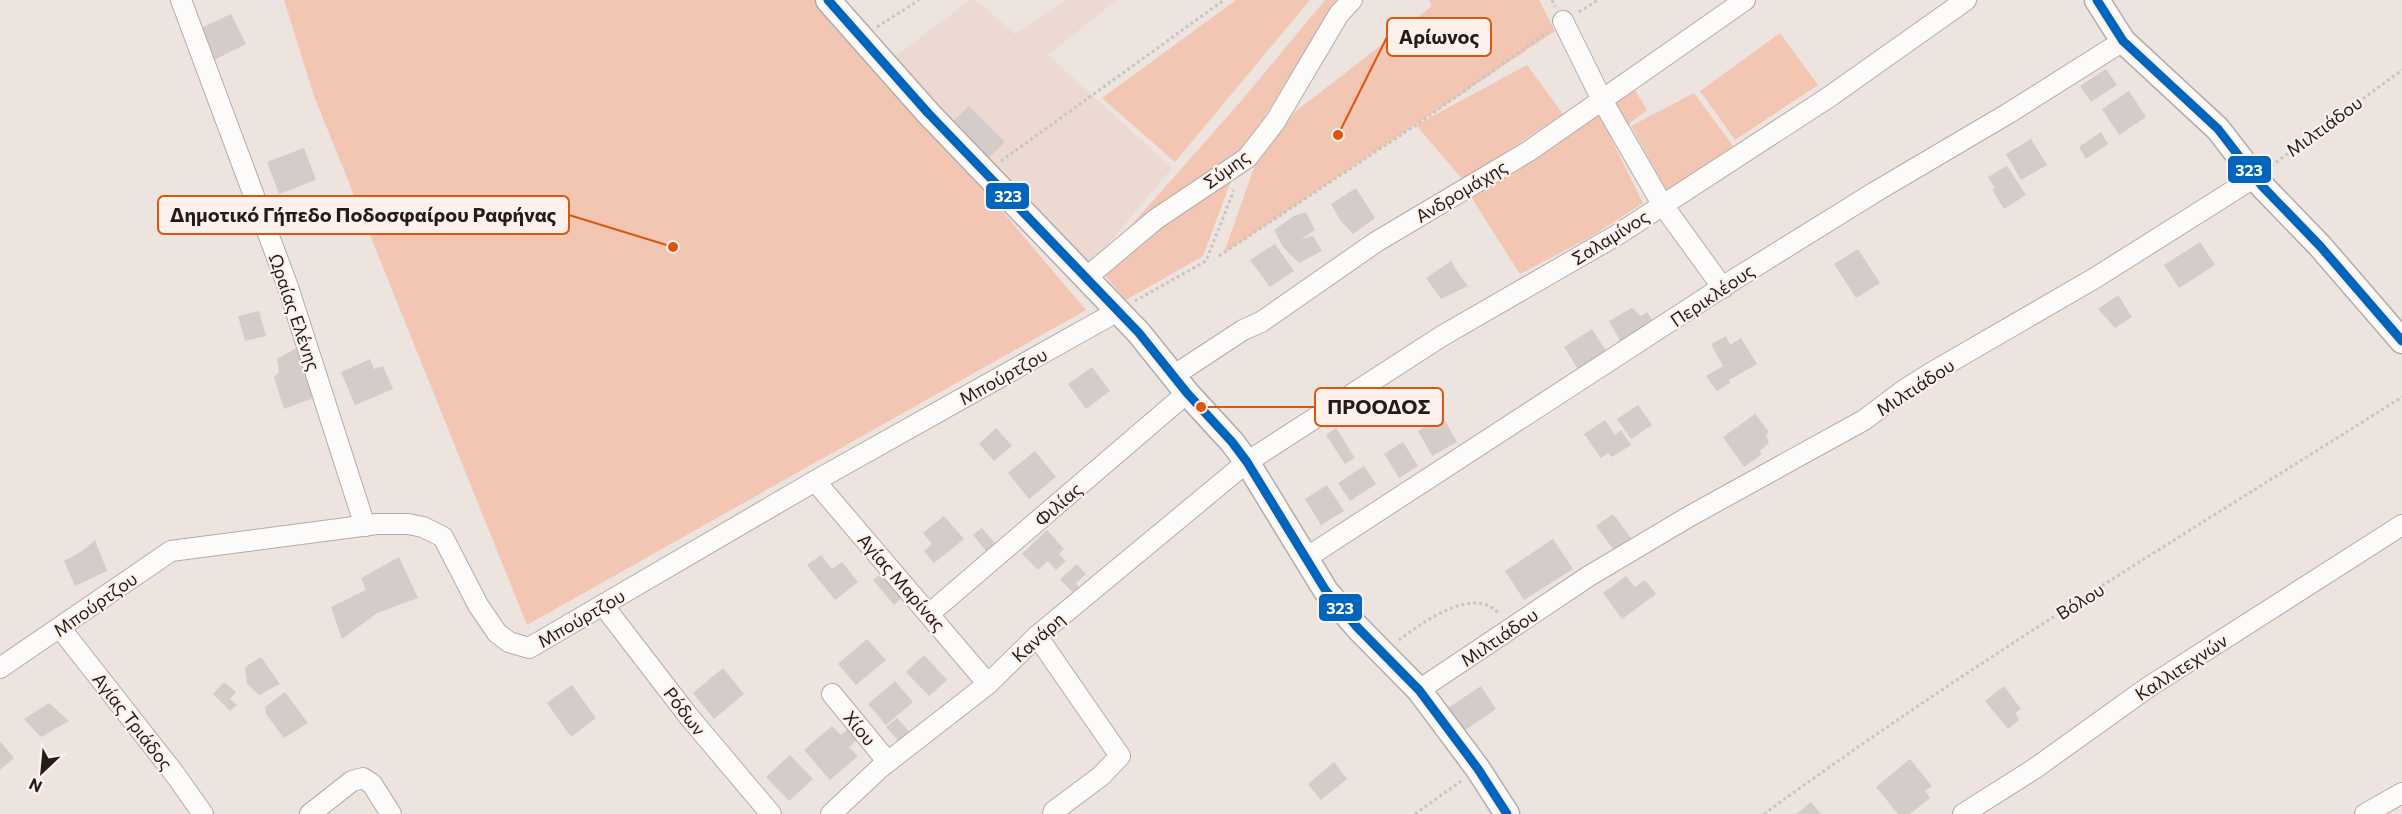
<svg xmlns="http://www.w3.org/2000/svg" width="2402" height="814" viewBox="0 0 2402 814" font-family="Commissioner,sans-serif">
  <rect width="100%" height="100%" fill="#ede4e0"/>
  <polygon fill="#ecd9d2" points="970,0 976,0 1015,34 1067,0 1117,0 1048,55 1172,168 1091,265 888,62"/>
  <g fill="#f2c6b3">
    <polygon points="284,0 823,0 1086,310 527,625 314,96"/>
    <polygon points="1236,0 1310,0 1175,162 1102,98"/>
    <polygon points="1325,0 1339,0 1330,10 1243,152 1127,230 1242,100"/>
    <polygon points="1429,0 1539,0 1555,31 1224,253 1257,159 1296,111 1432,6"/>
    <polygon points="1780,33 1818,85 1735,140 1700,91"/>
    <polygon points="1527,65 1563,114 1463,180 1416,125"/>
    <polygon points="1633,87 1647,110 1625,127 1611,101"/>
    <polygon points="1694,93 1733,146 1667,191 1631,126"/>
    <polygon points="1599,114 1643,203 1592,236 1520,274 1471,197"/>
    <polygon points="1234,173 1203,256 1126,300 1103,273 1167,218"/>
  </g>
  <g fill="#d4ccc9">
    <polygon points="231,14 246,44 212,61 197,30"/>
    <polygon points="2106,69 2117,85 2091,102 2080,86"/>
    <polygon points="2129,91 2146,117 2119,135 2102,109"/>
    <polygon points="969,106 1005,142 986,160 950,124"/>
    <polygon points="2101,132 2108,144 2086,159 2079,147"/>
    <polygon points="2031,139 2047,165 2021,180 2006,154"/>
    <polygon points="304,148 316,180 279,194 267,162"/>
    <polygon points="2007,166 2026,195 2004,209 1992,189 1995,188 1988,177"/>
    <polygon points="1356,188 1375,218 1353,234 1340,220 1331,204"/>
    <polygon points="1306,212 1315,230 1301,239 1313,236 1322,251 1299,263 1283,247 1274,230 1294,216"/>
    <polygon points="2200,242 2215,265 2179,288 2164,265"/>
    <polygon points="1275,244 1294,271 1270,287 1250,260"/>
    <polygon points="1858,249 1880,283 1856,298 1834,264"/>
    <polygon points="1451,261 1458,273 1468,286 1441,299 1426,278"/>
    <polygon points="2118,295 2132,317 2115,328 2098,309"/>
    <polygon points="1632,308 1641,316 1647,312 1655,324 1624,347 1609,321"/>
    <polygon points="259,311 266,336 245,341 238,316"/>
    <polygon points="1592,329 1610,357 1581,374 1564,347"/>
    <polygon points="1726,336 1730,345 1741,338 1757,364 1729,380 1730,383 1717,391 1706,376 1723,366 1711,344"/>
    <polygon points="298,347 319,396 284,409 274,377 279,372 277,359"/>
    <polygon points="370,359 374,369 383,366 393,389 355,405 341,372"/>
    <polygon points="1092,367 1110,391 1086,409 1068,384"/>
    <polygon points="1638,405 1652,425 1631,439 1617,419"/>
    <polygon points="1755,414 1769,432 1766,435 1769,443 1760,451 1761,455 1744,467 1723,437"/>
    <polygon points="1443,417 1457,442 1432,456 1418,431"/>
    <polygon points="1605,420 1615,435 1621,430 1631,445 1612,457 1608,453 1601,458 1584,434"/>
    <polygon points="996,428 1012,446 994,461 979,444"/>
    <polygon points="1336,428 1355,458 1345,464 1326,435"/>
    <polygon points="1403,442 1418,466 1399,478 1384,454"/>
    <polygon points="1035,451 1056,477 1029,499 1008,473"/>
    <polygon points="1364,466 1376,484 1350,501 1338,483"/>
    <polygon points="1327,485 1344,511 1321,525 1305,499"/>
    <polygon points="1613,514 1633,540 1616,553 1596,526"/>
    <polygon points="944,516 964,539 934,563 924,551 932,544 923,533"/>
    <polygon points="982,528 998,547 989,555 973,535"/>
    <polygon points="1047,530 1064,549 1059,554 1066,561 1056,570 1048,561 1038,570 1022,554"/>
    <polygon points="1553,539 1573,569 1524,600 1505,571"/>
    <polygon points="95,540 107,571 75,586 64,561 81,552"/>
    <polygon points="821,555 832,569 842,562 858,582 835,600 807,565"/>
    <polygon points="399,557 418,598 377,613 342,639 331,607 366,590 361,578"/>
    <polygon points="1077,564 1086,574 1076,583 1080,588 1074,594 1060,579"/>
    <polygon points="882,573 903,597 894,605 873,580"/>
    <polygon points="1626,576 1635,587 1645,580 1656,594 1622,619 1603,593"/>
    <polygon points="867,639 886,660 856,685 838,664"/>
    <polygon points="924,655 947,680 929,696 906,672"/>
    <polygon points="261,657 280,684 259,695 247,684 245,667"/>
    <polygon points="723,668 744,694 714,719 693,693"/>
    <polygon points="895,681 913,702 886,725 868,704"/>
    <polygon points="224,682 236,692 230,699 237,705 230,711 213,694"/>
    <polygon points="572,685 596,718 571,737 547,703"/>
    <polygon points="1481,686 1496,709 1464,731 1448,708"/>
    <polygon points="2004,686 2021,709 2015,713 2019,720 2008,729 1985,701"/>
    <polygon points="285,692 308,723 284,738 266,714 265,707"/>
    <polygon points="49,703 69,721 41,737 24,719"/>
    <polygon points="897,718 909,731 899,741 886,727"/>
    <polygon points="832,726 841,735 849,728 858,739 849,747 858,756 830,780 804,750"/>
    <polygon points="0,741 14,758 0,770"/>
    <polygon points="790,755 813,779 789,801 766,777"/>
    <polygon points="1910,759 1932,786 1925,791 1930,798 1910,814 1898,814 1876,787"/>
    <polygon points="1334,762 1347,779 1321,800 1308,784"/>
    <polygon points="1811,802 1821,814 1796,814"/>
  </g>
  <g fill="none" stroke-linecap="round" stroke-linejoin="round">
    <g stroke="#b3aca9" stroke-width="22">
      <g id="minor">
        <polyline points="181,0 288,287 365,526"/>
        <polyline points="1563,21 1602,100 1662,204 1723,288"/>
        <polyline points="1087,277 1156,219 1247,158 1275,122 1339,14 1352,0"/>
        <polyline points="1173,376 1243,330 1261,322 1376,242 1529,151 1745,0"/>
        <polyline points="815,481 988,684"/>
        <polyline points="1306,558 1735,279 1875,192 2009,113 2123,41"/>
        <polyline points="603,605 690,718 771,814"/>
        <polyline points="929,614 1187,393"/>
        <polyline points="61,629 174,773 203,814"/>
        <polyline points="1037,636 1120,756 1101,776 1054,811 1053,814"/>
        <polyline points="0,668 171,551 377,524 408,524 423,527 443,537 478,605 497,633 509,642 529,648 815,481 1118,311"/>
        <polyline points="1419,690 1589,576 1690,516 1864,420 1904,390 1931,373 2095,278 2255,177"/>
        <polyline points="832,694 888,762"/>
        <polyline points="310,814 352,781 363,778 372,784 391,814"/>
        <polyline points="831,814 880,768 988,684 1037,636 1247,462 1442,336 1617,235 1829,97 1966,0"/>
        <polyline points="1963,814 2034,769 2147,688 2402,525"/>
        <polyline points="2365,814 2402,793"/>
      </g>
    </g>
    <g stroke="#b3aca9" stroke-width="27">
      <g id="tertiary">
        <polyline points="828,0 928,113 1139,333 1187,393 1232,442 1247,462 1326,591 1357,627 1419,690 1478,769 1507,814"/>
        <polyline points="2097,0 2123,41 2218,129 2262,186 2320,246 2402,341"/>
      </g>
    </g>
    <g stroke="#c8c5c3" stroke-width="3" stroke-dasharray="3 3" stroke-linecap="butt">
      <polyline points="1552,0 1555,7"/>
      <polyline points="1579,12 1598,0"/>
      <polyline points="877,27 919,0"/>
      <polyline points="1001,161 1224,0"/>
      <polyline points="2271,166 2402,70"/>
      <polyline points="1219,256 1416,125 1548,32"/>
      <polyline points="1135,301 1206,261 1234,190"/>
      <path d="M1399,640C1422,623 1474,584 1499,614"/>
      <polyline points="1415,814 1461,781"/>
      <path d="M1764,814C1969,664 2187,533 2402,397"/>
    </g>
    <use href="#minor" stroke="#fcfbfa" stroke-width="20"/>
    <use href="#tertiary" stroke="#fcfbfa" stroke-width="24"/>
    <g stroke="#fef0ea" stroke-width="14">
      <g id="bus-1">
        <polyline points="828,0 928,113 1139,333 1187,393 1232,442 1247,462 1326,591 1357,627 1419,690 1478,769 1507,814"/>
        <polyline points="2097,0 2123,41 2218,129 2262,186 2320,246 2402,341"/>
      </g>
    </g>
    <use href="#bus-1" stroke="#0065bd" stroke-width="9"/>
  </g>
  <g text-anchor="middle" dominant-baseline="central" stroke-width="4.5" stroke-linejoin="round" paint-order="stroke">
    <g font-size="18" fill="#231c1a" stroke="#fef0ea">
      <text transform="translate(2324 126) rotate(-36)">Μιλτιάδου</text>
      <text transform="translate(1226 169) rotate(-36)">Σύμης</text>
      <text transform="translate(1461 191) rotate(-31)">Ανδρομάχης</text>
      <text transform="translate(1610 237) rotate(-32)">Σαλαμίνος</text>
      <text transform="translate(1712 295) rotate(-34)">Περικλέους</text>
      <text transform="translate(295 312) rotate(71)">Ωραίας Ελένης</text>
      <text transform="translate(1003 376) rotate(-29)">Μπούρτζου</text>
      <text transform="translate(1915 387) rotate(-33)">Μιλτιάδου</text>
      <text transform="translate(1058 504) rotate(-41)">Φιλίας</text>
      <text transform="translate(902 582) rotate(49)">Αγίας Μαρίνας</text>
      <text transform="translate(2080 601) rotate(-32)">Βόλου</text>
      <text transform="translate(95 604) rotate(-35)">Μπούρτζου</text>
      <text transform="translate(581 618) rotate(-30)">Μπούρτζου</text>
      <text transform="translate(1038 637) rotate(-42)">Κανάρη</text>
      <text transform="translate(1499 637) rotate(-34)">Μιλτιάδου</text>
      <text transform="translate(2181 667) rotate(-33)">Καλλιτεχνών</text>
      <text transform="translate(685 711) rotate(52)">Ρόδων</text>
      <text transform="translate(133 721) rotate(52)">Αγίας Τριάδος</text>
      <text transform="translate(860 728) rotate(50)">Χίου</text>
    </g>
  </g>
  <path fill="none" stroke="#de560d" stroke-width="2" d="M1338 135L1387 37M673 247L569 215M1201 407L1315 407"/>
  <g fill="#de560d" stroke="#fef0ea" stroke-width="2">
    <circle cx="1338" cy="135" r="6"/>
    <circle cx="673" cy="247" r="6"/>
    <circle cx="1201" cy="407" r="6"/>
  </g>
  <g fill="#fef0ea" stroke="#de560d" stroke-width="2">
    <rect x="1387" y="18" width="104" height="38" rx="6"/>
    <rect x="158" y="196" width="411" height="38" rx="6"/>
    <rect x="1315" y="388" width="128" height="38" rx="6"/>
  </g>
  <g font-size="20" text-anchor="middle" font-weight="bold" fill="#231c1a">
    <text x="1439" y="44">Αρίωνος</text>
    <text x="363" y="222">Δημοτικό Γήπεδο Ποδοσφαίρου Ραφήνας</text>
    <text x="1379" y="414">ΠΡΟΟΔΟΣ</text>
  </g>
  <g stroke="#fef0ea" stroke-width="2">
    <rect x="2227" y="155" width="45" height="29" rx="6" fill="#0065bd"/>
    <rect x="985" y="182" width="45" height="28" rx="6" fill="#0065bd"/>
    <rect x="1318" y="593" width="45" height="29" rx="6" fill="#0065bd"/>
  </g>
  <g font-size="16" text-anchor="middle" font-weight="bold" fill="#fff">
    <text x="2249" y="176">323</text>
    <text x="1008" y="202">323</text>
    <text x="1340" y="614">323</text>
  </g>
  <g transform="translate(42 772) rotate(206)" stroke="#fef0ea" stroke-width="4.5" paint-order="stroke">
  <path d="M0-4.5L10 22L0 15L-10 22Z" fill="#231c1a"/>
  <text y="-9" font-size="16" font-weight="bold" text-anchor="middle" fill="#231c1a">N</text>
  </g>
</svg>
